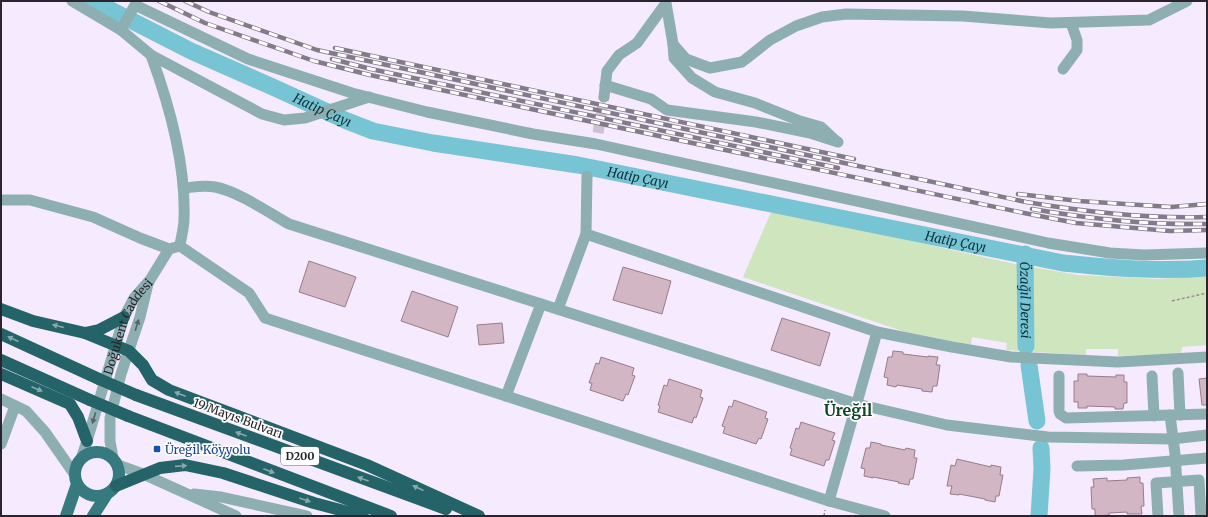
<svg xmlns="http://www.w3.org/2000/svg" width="1208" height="517" viewBox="0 0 1208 517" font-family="Merriweather,serif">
  <rect width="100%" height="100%" fill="#f6eafe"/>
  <polygon fill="#cee5be" points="772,210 1015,264 1078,275 1159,279 1207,276 1207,345 1182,347 1181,354 1118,356 1118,349 1086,349 1086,355 1006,350 1007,343 972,337 971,345 905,332 743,277"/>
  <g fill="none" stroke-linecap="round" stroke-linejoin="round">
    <g stroke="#77c4d4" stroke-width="17">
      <path id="s1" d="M93,1L191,51L275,88L347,121L373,131L433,143L578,165L1063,263C1111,268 1159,272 1207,268"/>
      <path id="s2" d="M1025,254L1026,346"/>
      <polyline points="1029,365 1037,421"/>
      <polyline points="1039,516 1042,469 1041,448"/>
    </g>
  </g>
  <g fill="#d3b6c4" stroke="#977c89">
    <polygon points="309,261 356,277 345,307 299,292"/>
    <polygon points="623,267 671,281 662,314 613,300"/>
    <polygon points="412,291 458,307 448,337 401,321"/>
    <polygon points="782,318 830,333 820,366 771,350"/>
    <polygon points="502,323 504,343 479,345 477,325"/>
    <polygon points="893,351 903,352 903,354 928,357 928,356 938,357 936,365 940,365 937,386 933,386 932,392 922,391 922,389 897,385 896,387 887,385 888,378 884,377 888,357 892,357"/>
    <polygon points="601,357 634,368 632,375 635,376 628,395 626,394 623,401 590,390 592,383 589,383 596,363 599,364"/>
    <polygon points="1078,374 1087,374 1087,376 1116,377 1116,375 1124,375 1124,382 1127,382 1127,403 1124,403 1123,409 1115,409 1115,407 1087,406 1087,408 1078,408 1078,402 1074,402 1074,381 1078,381"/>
    <polygon points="1207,378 1207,405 1202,405 1199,379"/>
    <polygon points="669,379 702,390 700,397 703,398 696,418 694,417 692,423 658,412 660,406 658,405 664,385 667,386"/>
    <polygon points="734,400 767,412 765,418 768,419 761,439 759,438 756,444 723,433 725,427 722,426 729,406 732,407"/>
    <polygon points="801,422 835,433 832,440 835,441 829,460 826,460 824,466 790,455 792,449 790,448 796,428 799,429"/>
    <polygon points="871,442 881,444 881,445 905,450 906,448 915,450 914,458 917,458 913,479 910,479 909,485 898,483 899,482 873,477 873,478 864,476 865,469 861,468 866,448 870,448"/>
    <polygon points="957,459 991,467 991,465 1001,467 1000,475 1003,475 999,496 996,496 995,502 985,500 985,499 959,494 959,495 950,494 952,486 947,486 951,465 955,466"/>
    <polygon points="1140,477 1140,483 1143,483 1144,506 1141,506 1142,514 1127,514 1127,512 1109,513 1109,515 1095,516 1095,509 1092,509 1091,487 1094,487 1093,479 1107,478 1107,481 1127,480 1127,478"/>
  </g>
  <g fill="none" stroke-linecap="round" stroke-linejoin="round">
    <polyline stroke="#cdc2d4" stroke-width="11" stroke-dasharray="11 5.5" stroke-linecap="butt" points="598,133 604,97"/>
    <g stroke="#988f9e" stroke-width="1.5" stroke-dasharray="3 2" stroke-linecap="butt">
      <polyline points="1172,301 1207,293"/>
      <polyline points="824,516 825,510"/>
    </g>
    <g stroke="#8eafb2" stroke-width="11">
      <polyline points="72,1 121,30 151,55 262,114 284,120 305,118 369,97"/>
      <polyline points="121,30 135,5 248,59 352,93 427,112 533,134 596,144 1048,243 1110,253 1144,255 1207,253"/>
      <polyline points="673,44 674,58 692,78 715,92 755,103 800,121 821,127 835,140"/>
      <polyline points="1063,69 1077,50 1077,40 1071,23"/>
      <polyline points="605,85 651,99 667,110 756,122 810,133 838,142"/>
      <polyline points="604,97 607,71 619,55 637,43 666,3 673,44 686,59 710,68 742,62 770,40 796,26 822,17 846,14 963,16 1051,23 1149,20 1187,1"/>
      <path d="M184,188C194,187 204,185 215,187C237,191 268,212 289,224L857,404L947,425L1048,437L1172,439L1207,435"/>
      <polyline points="1,200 30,200 93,217 140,238 169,249"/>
      <polyline points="586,234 877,332"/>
      <polyline points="180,246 249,293 265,318 506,396"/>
      <polyline points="541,304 506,396 829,501 885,516"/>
      <polyline points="558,309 586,234 587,176"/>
      <polyline points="1178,373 1180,415"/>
      <polyline points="1059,376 1059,411 1060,414 1066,418 1207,414"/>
      <polyline points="1152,376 1154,416"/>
      <polyline points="1,399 26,411 45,432 75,475"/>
      <polyline points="1170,415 1175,454 1179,516"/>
      <polyline points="1,444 15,406"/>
      <polyline points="113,458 110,441 110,418 121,374 140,317 148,284"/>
      <path id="s3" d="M81,459L87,441L124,317L134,298L150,280L169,249L180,246C181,237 184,228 184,219C186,166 169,104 151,55"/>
      <polyline points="118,465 143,474 236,516"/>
      <polyline points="1077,466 1124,465 1207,458"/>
      <polyline points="194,494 221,497 307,516"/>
      <polyline points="829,501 877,332 952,347 1011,357 1118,362 1207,357"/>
      <polyline points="1158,516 1156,483 1199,480 1201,516"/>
    </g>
    <g stroke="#36797f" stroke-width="12">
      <circle cx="97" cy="474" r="22"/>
      <polyline points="66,516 77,484"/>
      <polyline points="93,516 107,494"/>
    </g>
    <g stroke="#246368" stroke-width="12">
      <polyline points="1,309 33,321 85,333 129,351 143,365 152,380 169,390 367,465 479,516"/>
      <polyline points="85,333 99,330 124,317"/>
      <polyline points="1,334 99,379"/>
      <polyline points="1,360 90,400"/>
      <polyline points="1,374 70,404 78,417 87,441"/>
      <polyline points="136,395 446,509"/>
      <polyline points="128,416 391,516"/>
      <polyline points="116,486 160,468 185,465 223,473 314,503 363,516"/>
    </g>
    <g stroke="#837b89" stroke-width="4.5">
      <g id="rail">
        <polyline points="159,1 205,23 314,61 370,75 1024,213 1076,223 1170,231 1207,230"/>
        <path d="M185,1L209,12L317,50L1026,202C1086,212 1146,219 1207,217"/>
        <polyline points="335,48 854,159"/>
        <polyline points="332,59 371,69 838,168"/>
        <polyline points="1018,194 1079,201 1171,207 1207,204"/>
        <path d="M1032,209C1090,219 1148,225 1207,224"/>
      </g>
    </g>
    <use href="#rail" stroke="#fff" stroke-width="3" stroke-dasharray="9" stroke-linecap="butt"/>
    <g stroke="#246368" stroke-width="12">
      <polyline points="99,379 136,395"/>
      <polyline points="90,400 128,416"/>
    </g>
  </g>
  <defs><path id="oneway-solid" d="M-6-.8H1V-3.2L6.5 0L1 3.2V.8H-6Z"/></defs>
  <g fill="#566369">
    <use href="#oneway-solid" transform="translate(137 325) rotate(-73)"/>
    <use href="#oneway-solid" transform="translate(94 418) rotate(106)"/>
  </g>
  <g fill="#87a9ac">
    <use href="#oneway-solid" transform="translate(58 326) rotate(-166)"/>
    <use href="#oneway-solid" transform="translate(13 339) rotate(-155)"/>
    <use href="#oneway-solid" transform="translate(37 389) rotate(23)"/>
    <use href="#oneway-solid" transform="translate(180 394) rotate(-159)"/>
    <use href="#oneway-solid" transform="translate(241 434) rotate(-160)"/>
    <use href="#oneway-solid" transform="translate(181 466) rotate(-4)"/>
    <use href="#oneway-solid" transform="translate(269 471) rotate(21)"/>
    <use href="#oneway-solid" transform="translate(363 479) rotate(-160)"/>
    <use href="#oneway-solid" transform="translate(418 488) rotate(-156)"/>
    <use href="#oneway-solid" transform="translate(305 500) rotate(19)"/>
  </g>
  <rect fill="#1a4fb4" stroke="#fff" stroke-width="1.5" x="153" y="445" width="8" height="8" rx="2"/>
  <g text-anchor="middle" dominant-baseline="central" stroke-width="3.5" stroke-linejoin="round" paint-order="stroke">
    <rect fill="#fff" stroke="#69666c" stroke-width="1" x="281" y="447" width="38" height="18" rx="3"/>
    <g font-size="11" font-weight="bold" fill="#29242d">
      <text x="300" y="456">D200</text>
    </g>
    <g font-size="12" fill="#29242d" stroke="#fff">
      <text stroke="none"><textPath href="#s3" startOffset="141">Doğukent Caddesi</textPath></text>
      <text transform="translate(238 418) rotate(20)">19 Mayıs Bulvarı</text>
    </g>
    <g font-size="12" fill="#164399" stroke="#fff" text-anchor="start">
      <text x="165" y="449">Üreğil Köyyolu</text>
    </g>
    <g font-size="13" font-style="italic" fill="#0b3239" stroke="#fff">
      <text stroke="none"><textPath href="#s1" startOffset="254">Hatip Çayı</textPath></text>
      <text stroke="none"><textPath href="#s1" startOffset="578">Hatip Çayı</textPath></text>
      <text stroke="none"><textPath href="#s1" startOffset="902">Hatip Çayı</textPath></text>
      <text stroke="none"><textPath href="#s2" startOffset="46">Özağıl Deresi</textPath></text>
    </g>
    <g font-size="16" font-weight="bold" fill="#0e4726" stroke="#fff">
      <text x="848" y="410">Üreğil</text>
    </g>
  </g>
  <rect width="1208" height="517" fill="none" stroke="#29242d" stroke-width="4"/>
</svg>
